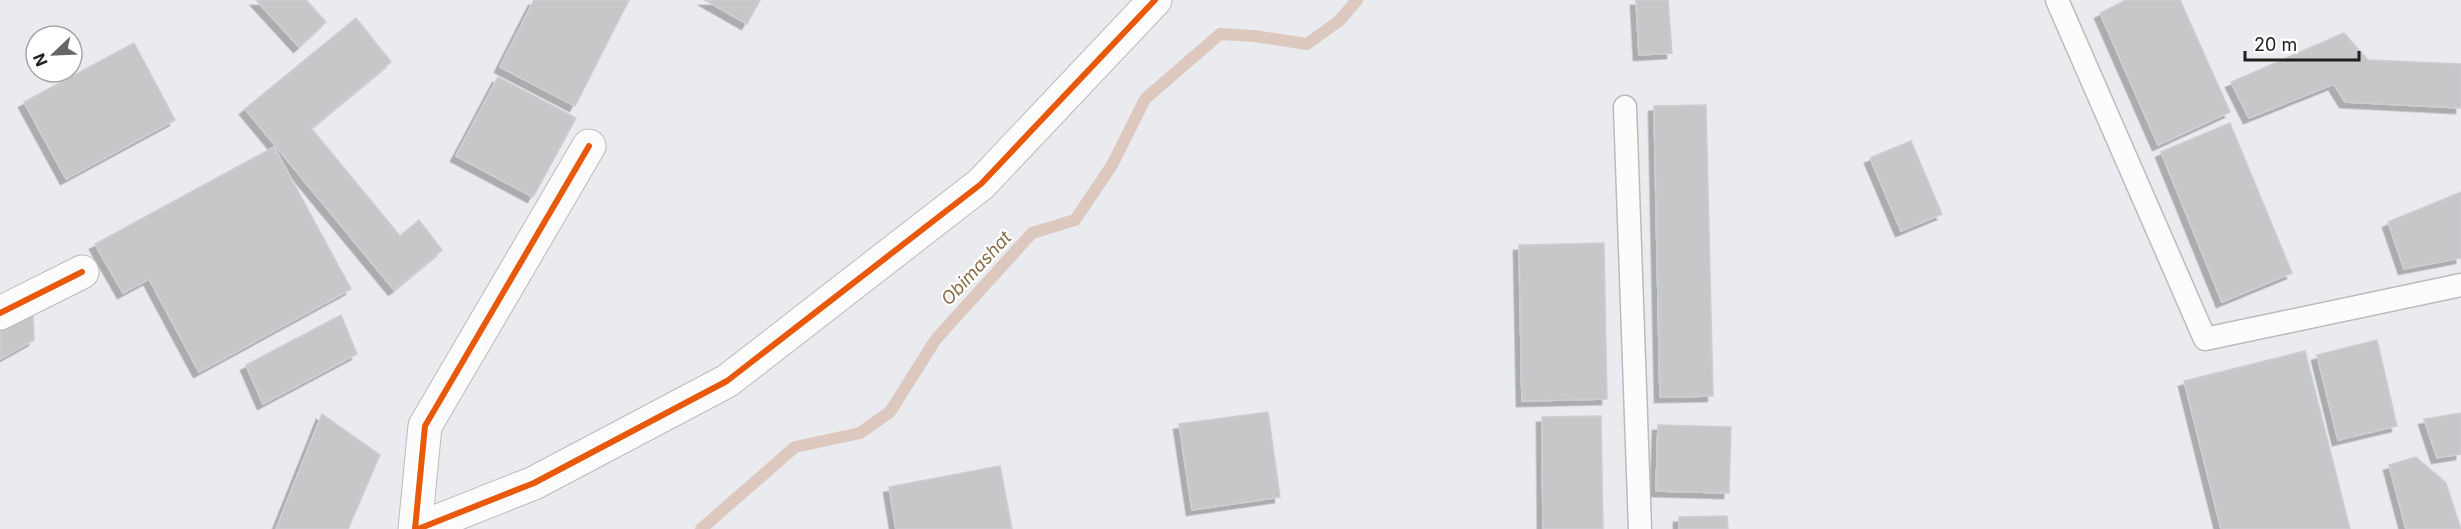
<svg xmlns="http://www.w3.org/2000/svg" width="2461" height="529" viewBox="0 0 2461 529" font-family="Inter,sans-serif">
  <defs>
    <filter id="shadow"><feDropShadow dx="-5.5" dy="5.5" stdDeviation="0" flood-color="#0004"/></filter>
  </defs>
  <rect width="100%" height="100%" fill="#eaebee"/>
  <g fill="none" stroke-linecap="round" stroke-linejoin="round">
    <polyline stroke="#ddc8c0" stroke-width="12" points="701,529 795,447 860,433 890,412 936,339 1032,233 1075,220 1112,165 1145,99 1220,34 1254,36 1307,44 1339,21 1357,0"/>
  </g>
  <g fill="#c5c7c9" stroke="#ccced1" stroke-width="1.5" filter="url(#shadow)">
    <polygon points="256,0 306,0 326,22 299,47"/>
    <polygon points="534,0 629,0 575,106 500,67"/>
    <polygon points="705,0 760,0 747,24"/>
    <polygon points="1636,0 1668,0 1672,53 1639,55"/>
    <polygon points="2126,0 2180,0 2230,112 2158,145 2100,13"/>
    <polygon points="356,18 391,62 311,128 400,236 419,220 442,250 394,290 245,109"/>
    <polygon points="2344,33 2368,60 2461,64 2461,108 2345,102 2334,84 2249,118 2231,82"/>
    <polygon points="134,43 175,120 66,179 24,102"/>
    <polygon points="498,77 576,118 533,197 456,156"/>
    <polygon points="1706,105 1713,396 1660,397 1654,106"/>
    <polygon points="2230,123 2292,273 2222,302 2161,152"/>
    <polygon points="1911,141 1942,214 1901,231 1870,158"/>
    <polygon points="274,147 351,289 199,372 149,279 123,293 95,244"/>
    <polygon points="2461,192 2461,258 2404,269 2388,222"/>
    <polygon points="1604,243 1607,399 1522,401 1519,245"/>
    <polygon points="33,313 34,340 0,359 0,329"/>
    <polygon points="341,315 357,354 263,404 246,365"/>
    <polygon points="2377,340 2397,426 2338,440 2317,355"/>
    <polygon points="2305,351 2350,529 2221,529 2184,381"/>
    <polygon points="1268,412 1280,497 1192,510 1179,424"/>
    <polygon points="2461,413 2461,454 2437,458 2424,419"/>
    <polygon points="322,414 380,455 348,529 276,529"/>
    <polygon points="1601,416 1603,529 1543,529 1542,417"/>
    <polygon points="1658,425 1731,427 1729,493 1656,491"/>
    <polygon points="2416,457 2446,483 2461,529 2406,529 2389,465"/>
    <polygon points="1000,466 1012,529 896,529 889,487"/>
    <polygon points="1727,516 1728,529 1679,529 1679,517"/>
  </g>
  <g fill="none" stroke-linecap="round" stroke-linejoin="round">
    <g stroke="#bbbbbc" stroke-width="25">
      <g id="lane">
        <polyline points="2057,0 2205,339 2461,285"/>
        <polyline points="1625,107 1640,529"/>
      </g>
    </g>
    <g stroke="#bbbbbc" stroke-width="35">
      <g id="street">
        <polyline points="0,313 82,272"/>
        <polyline points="415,529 425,426 589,146"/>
        <polyline points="418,529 534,483 727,381 981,184 1155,0"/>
      </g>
    </g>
    <use href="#lane" stroke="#fcfcfc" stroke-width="22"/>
    <use href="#street" stroke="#fcfcfc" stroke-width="33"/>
    <g stroke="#fff" stroke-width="10">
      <g id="cycleway">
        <polyline points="0,313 82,272"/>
        <polyline points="415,529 425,426 589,146"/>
        <polyline points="418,529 534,483 727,381 981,184 1155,0"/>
      </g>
    </g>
    <use href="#cycleway" stroke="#e8590c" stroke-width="6"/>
  </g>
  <g text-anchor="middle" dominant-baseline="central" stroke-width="4.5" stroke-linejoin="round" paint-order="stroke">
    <g font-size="18" font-style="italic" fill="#886c48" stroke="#fff">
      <text transform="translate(976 268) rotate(-47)">Obimashat</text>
    </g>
  </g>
  <g transform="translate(54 54) rotate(247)"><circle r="28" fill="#ffffff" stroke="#a6a6a6" stroke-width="1.5"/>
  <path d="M0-4.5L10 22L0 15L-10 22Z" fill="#676768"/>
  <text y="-9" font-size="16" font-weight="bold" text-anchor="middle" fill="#202020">N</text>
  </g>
  <path d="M2245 51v9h114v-9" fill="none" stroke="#202020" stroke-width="3"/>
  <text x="2254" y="51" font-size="18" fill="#202020" stroke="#ffffff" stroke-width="4.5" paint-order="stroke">20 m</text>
</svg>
